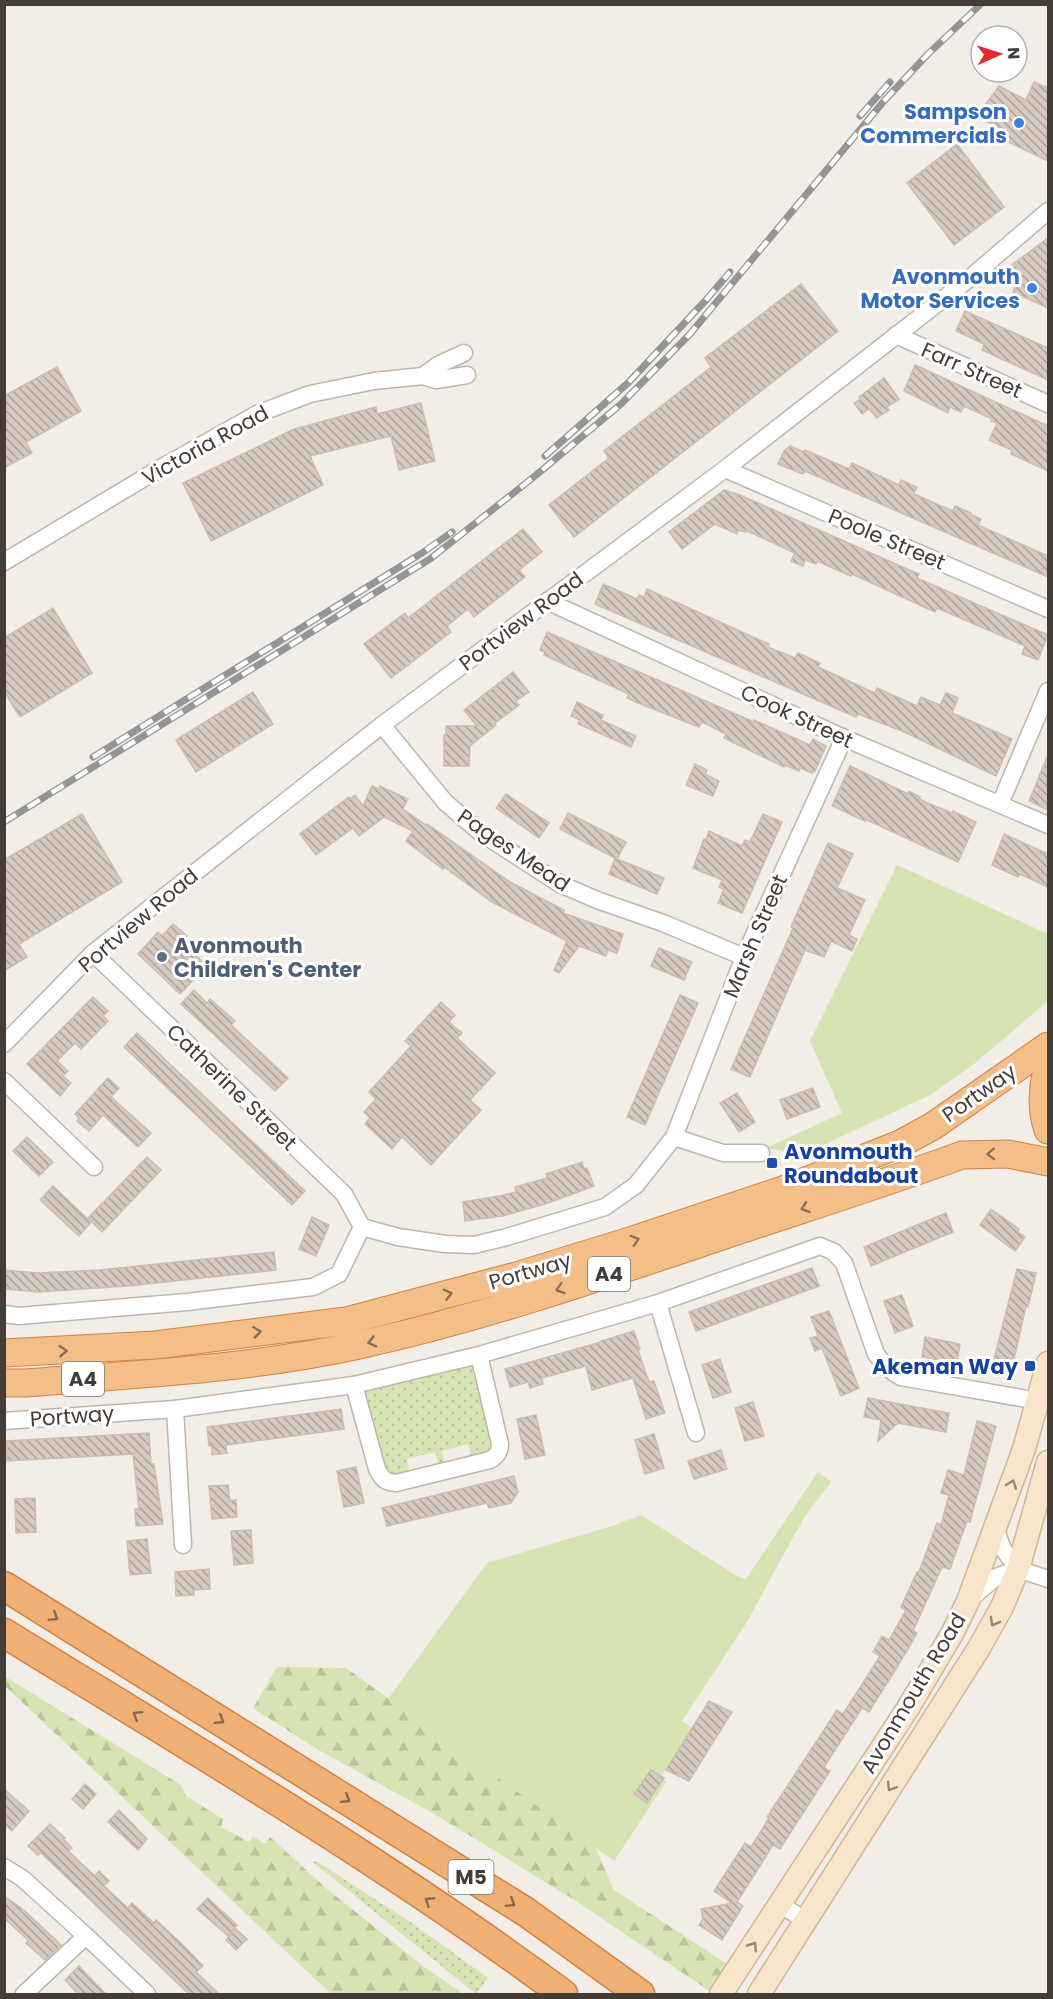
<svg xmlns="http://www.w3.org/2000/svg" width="1053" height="1999" viewBox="0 0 1053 1999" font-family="Poppins,sans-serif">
  <defs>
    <pattern id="grass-dots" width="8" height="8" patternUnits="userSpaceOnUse" patternTransform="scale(1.5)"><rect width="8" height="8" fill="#d6e3b3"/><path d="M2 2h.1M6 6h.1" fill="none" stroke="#b9c49b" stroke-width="1.8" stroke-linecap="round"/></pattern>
    <pattern id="forest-firs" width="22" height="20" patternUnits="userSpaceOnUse" patternTransform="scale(1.5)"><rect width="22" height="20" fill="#d6e3b3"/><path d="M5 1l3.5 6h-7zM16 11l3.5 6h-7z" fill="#b9c49b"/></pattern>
    <pattern id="building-back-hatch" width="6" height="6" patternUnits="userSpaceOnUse" patternTransform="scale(1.5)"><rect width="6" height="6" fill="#d5c9c0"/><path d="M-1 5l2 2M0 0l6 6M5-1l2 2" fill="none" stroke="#aea49d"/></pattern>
  </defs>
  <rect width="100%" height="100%" fill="#f2ede7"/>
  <g fill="url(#grass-dots)">
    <polygon points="471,1364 492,1443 490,1451 472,1459 468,1444 442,1451 445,1465 439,1467 435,1452 407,1459 410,1474 388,1476 363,1392"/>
    <polygon points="316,1861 412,1923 488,1978 476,1994 313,1862"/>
  </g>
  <g fill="url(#forest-firs)">
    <polygon points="277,1667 346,1668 595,1847 614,1890 727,1964 711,1992 573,1899 436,1815 315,1748 253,1708"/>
    <polygon points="4,1676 181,1785 186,1796 223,1819 221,1827 249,1842 253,1836 265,1844 270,1837 327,1889 423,1966 463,1994 331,1994 5,1686"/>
  </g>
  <g fill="#d6e3b3">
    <polygon points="897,865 1048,934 1048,1001 974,1064 930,1095 804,1154 766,1148 842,1113 810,1041"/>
    <polygon points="818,1472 831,1482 805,1516 745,1625 682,1721 692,1728 660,1778 666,1782 614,1861 388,1699 487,1563 612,1526 641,1515 740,1578 746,1579"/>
  </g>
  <g fill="url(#building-back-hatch)" stroke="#ccbdb1" stroke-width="1.5">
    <polygon points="1034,82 1048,88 1048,161 1006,141 1008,136 1001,133 1003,129 976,117 999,86 1026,100"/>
    <polygon points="957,144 1004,207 954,245 907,183"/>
    <polygon points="1048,238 1048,308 1013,292 1021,273 1009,267"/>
    <polygon points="801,284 838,331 574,537 549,505 609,458 604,451 711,367 705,358"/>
    <polygon points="965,311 1048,348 1048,380 982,350 984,344 956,331"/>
    <polygon points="915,365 1048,426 1048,471 1011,454 1012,450 989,440 997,423 991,421 992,419 964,406 961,412 950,407 948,413 904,391"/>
    <polygon points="57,367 81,411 26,442 32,453 4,468 4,396"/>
    <polygon points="884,378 899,399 887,407 889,410 877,418 869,409 862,414 854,403 861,399 859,397"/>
    <polygon points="421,403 435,461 399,470 391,436 310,456 323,485 211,541 183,483 294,429 376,407 377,414"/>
    <polygon points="790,446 804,452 805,450 849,469 852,463 899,485 901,480 917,487 914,493 916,495 953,511 955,506 971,513 971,515 981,519 978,525 1048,556 1048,577 805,471 803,474 778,464 784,451"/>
    <polygon points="724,490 740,495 907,569 919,574 917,578 1048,635 1038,660 1022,654 1025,646 937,608 935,612 852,574 851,576 817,561 816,564 805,560 803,566 791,561 795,553 745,530 745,532 738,530 737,534 715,524 682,549 669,532"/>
    <polygon points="523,529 542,552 519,570 525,577 474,617 468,609 447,626 451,632 391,678 364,644 405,613 408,618"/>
    <polygon points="603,584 637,599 639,595 644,597 647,589 769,644 768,647 795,658 798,653 820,663 818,667 875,693 877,688 917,706 921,697 940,705 946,693 958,698 952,713 1012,739 996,776 902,731 858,714 856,717 595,604"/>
    <polygon points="53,608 92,673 20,717 4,691 4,638"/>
    <polygon points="547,632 754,722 754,720 810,745 813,739 826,746 815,771 813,770 812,773 800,768 799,771 785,765 784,767 724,738 726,734 702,722 699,727 638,703 627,698 629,694 544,655 545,652 540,650"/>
    <polygon points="513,672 529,692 516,701 519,705 495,723 496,725 470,746 469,766 444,766 444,735 446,735 446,726 477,726 464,710"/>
    <polygon points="253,692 273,724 196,772 176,740"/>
    <polygon points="577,702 603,715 601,720 636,736 631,747 578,724 580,720 571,716"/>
    <polygon points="1048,755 1048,810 1029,801"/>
    <polygon points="695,764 707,770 705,774 719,781 713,796 686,785"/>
    <polygon points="850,766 908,794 909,791 920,797 919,799 930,804 952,813 953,811 976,822 958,862 865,819 865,821 832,806"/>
    <polygon points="372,786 379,789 380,786 408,799 403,809 426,825 427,824 510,882 564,910 563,913 623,934 617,953 608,950 606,956 579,946 559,973 554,970 567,941 492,902 444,867 443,869 432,861 406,841 413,831 384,817 359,836 353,828 316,855 300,834 349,797 350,799 355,795 363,806"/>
    <polygon points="506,794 549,823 539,838 496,808"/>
    <polygon points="568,813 626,842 617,859 664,878 657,894 609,874 615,858 560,829"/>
    <polygon points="82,814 122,882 19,944 27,957 4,971 4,860"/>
    <polygon points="763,814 782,822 742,913 718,903 724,889 719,887 722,880 693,868 704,839 706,840 709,831 742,846 745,840 750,842"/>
    <polygon points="1004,834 1048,854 1048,887 1020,874 1018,877 992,865"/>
    <polygon points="828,843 853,854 837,888 865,900 849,935 857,939 852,951 831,941 824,957 805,950 750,1077 731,1069 793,928 791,927"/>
    <polygon points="173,924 187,936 182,942 204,963 196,972 199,974 180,994 138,954 158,932 162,936"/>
    <polygon points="659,948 692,962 684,980 651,966"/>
    <polygon points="194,990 207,1003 210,999 235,1021 231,1025 288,1078 275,1091 181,1004"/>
    <polygon points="680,995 698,1003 645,1125 627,1117"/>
    <polygon points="93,997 108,1011 103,1016 108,1021 81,1049 75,1043 57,1061 68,1071 63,1076 71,1083 60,1096 27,1064"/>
    <polygon points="441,1002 455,1015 449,1022 462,1033 457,1038 495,1073 470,1100 481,1110 431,1165 402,1137 392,1149 365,1124 370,1118 364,1112 376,1099 369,1092 411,1046 405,1041"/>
    <polygon points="137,1033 305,1191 292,1205 124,1047"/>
    <polygon points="108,1078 119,1088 111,1097 151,1133 138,1147 103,1115 89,1131 77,1121 79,1118 75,1114"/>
    <polygon points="813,1088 820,1107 787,1119 780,1100"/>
    <polygon points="737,1093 755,1122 739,1132 720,1103"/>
    <polygon points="27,1137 53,1162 39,1176 13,1151"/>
    <polygon points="147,1157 161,1170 102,1232 88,1218"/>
    <polygon points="582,1162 584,1169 587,1168 594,1186 548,1203 503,1216 465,1221 463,1202 500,1196 516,1192 515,1187 547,1178 546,1174"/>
    <polygon points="53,1186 91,1222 79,1236 40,1200"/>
    <polygon points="991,1209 1019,1229 1018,1232 1025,1237 1015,1251 980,1225"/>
    <polygon points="946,1213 953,1232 871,1266 864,1247"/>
    <polygon points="312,1217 329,1225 316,1256 299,1249"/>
    <polygon points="274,1252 276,1270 128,1286 39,1292 4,1289 4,1270 38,1273 100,1270"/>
    <polygon points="812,1268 819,1286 696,1331 689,1312"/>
    <polygon points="1017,1269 1036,1273 1028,1307 1026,1306 1012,1368 993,1363"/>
    <polygon points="902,1295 913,1326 895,1333 884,1301"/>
    <polygon points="829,1311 859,1388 841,1396 822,1348 815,1351 810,1338 818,1336 811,1317"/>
    <polygon points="634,1331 640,1349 638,1350 649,1382 654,1381 665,1413 646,1419 633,1378 592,1390 586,1366 542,1378 543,1384 530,1388 528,1382 510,1387 505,1369 601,1342 601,1341"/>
    <polygon points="925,1337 960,1344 957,1363 922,1357"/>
    <polygon points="720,1359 731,1392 713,1398 702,1365"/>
    <polygon points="868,1398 949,1413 946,1432 898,1423 878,1441 881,1420 864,1417"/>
    <polygon points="753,1402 764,1436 745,1441 735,1408"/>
    <polygon points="341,1409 344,1429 226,1445 227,1453 212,1455 212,1446 209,1446 207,1427"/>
    <polygon points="536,1415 545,1455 525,1459 517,1419"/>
    <polygon points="977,1421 996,1426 970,1522 967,1521 950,1569 942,1567 913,1631 917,1633 907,1651 869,1712 862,1708 824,1767 830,1771 780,1849 773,1845 737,1902 743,1906 722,1940 699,1925 703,1919 701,1909 732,1903 714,1891 745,1843 751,1847 769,1818 767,1817 837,1710 843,1714 880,1656 873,1652 882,1636 889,1640 906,1610 901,1607 917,1572 919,1572 937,1523 941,1525 949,1495 941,1493 948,1470 964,1475"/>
    <polygon points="149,1433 151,1464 154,1464 163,1524 136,1526 135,1509 139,1509 133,1454 7,1461 7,1441"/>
    <polygon points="654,1434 664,1468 645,1474 635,1440"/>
    <polygon points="721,1450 727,1469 694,1479 688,1461"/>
    <polygon points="356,1467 364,1503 344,1507 337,1471"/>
    <polygon points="514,1476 518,1492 511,1503 489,1508 487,1503 387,1526 382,1508"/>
    <polygon points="228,1485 230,1501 236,1500 237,1517 212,1519 209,1486"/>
    <polygon points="35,1498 36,1532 16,1533 15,1499"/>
    <polygon points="251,1530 253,1563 234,1565 231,1531"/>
    <polygon points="147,1539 151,1573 130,1575 127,1541"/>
    <polygon points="209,1569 210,1589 194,1590 194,1595 176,1596 175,1572"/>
    <polygon points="709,1701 732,1712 689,1781 666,1770"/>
    <polygon points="651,1770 664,1778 647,1803 634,1794"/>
    <polygon points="85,1784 96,1794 83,1809 72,1799"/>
    <polygon points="4,1789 29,1811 12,1831 4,1824"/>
    <polygon points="119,1810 147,1839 138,1850 108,1822"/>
    <polygon points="50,1824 65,1838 63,1839 72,1848 68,1851 95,1876 99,1871 109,1881 104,1886 128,1908 132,1903 154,1923 156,1920 184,1946 203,1966 196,1972 220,1995 190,1995 41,1853 38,1855 28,1846"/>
    <polygon points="4,1896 24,1910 61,1945 45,1960 26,1943 28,1940 4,1918"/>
    <polygon points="208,1898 237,1925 228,1936 197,1909"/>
    <polygon points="236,1929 247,1939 236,1950 226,1940"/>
    <polygon points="79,1966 92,1980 107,1995 79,1995 65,1980"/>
  </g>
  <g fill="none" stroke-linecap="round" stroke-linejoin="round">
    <g stroke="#bfb6ad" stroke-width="19">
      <g id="minor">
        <polyline points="896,335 1048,404"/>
        <polyline points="423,376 438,365 464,353"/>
        <polyline points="725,469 1048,609"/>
        <polyline points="4,562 159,469 257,414 310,394 374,381 423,376 436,380 467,375"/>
        <polyline points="547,601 844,738 1048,825"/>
        <polyline points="382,725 445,802 481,833 560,884 597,900 663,923 744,957"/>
        <polyline points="1000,804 1048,691"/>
        <polyline points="93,953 344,1194 362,1227"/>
        <polyline points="4,1044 93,953 382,725 725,469 970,278 1048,211"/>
        <polyline points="4,1081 94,1167"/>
        <polyline points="674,1137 744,957 844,738"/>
        <polyline points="658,1303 696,1433"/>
        <polyline points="4,1314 19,1316 187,1302 313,1287 339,1274 362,1227 398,1237 445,1244 474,1245 507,1237 605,1207 636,1185 674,1137 723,1153 761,1153"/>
        <path d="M354,1385L377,1469C382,1479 385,1482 396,1483L490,1460C497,1456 500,1452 500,1444L479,1355"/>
        <polyline points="175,1409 183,1545"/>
        <path d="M4,1421L175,1409L354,1385L479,1355L658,1303L820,1246L834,1252L844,1263L876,1354C883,1364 890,1372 901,1377L1038,1401"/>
        <polyline points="995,1528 1003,1549 1018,1569 1048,1579"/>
        <polyline points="971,1598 996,1577 1018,1569"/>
        <polyline points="4,1867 22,1878 86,1936 147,1994"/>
        <polyline points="780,1904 806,1921"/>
        <polyline points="24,1994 86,1936"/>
      </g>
    </g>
    <g stroke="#ceb79a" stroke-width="25">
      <g id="secondary">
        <polyline points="721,1994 908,1708 953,1632 968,1601 1024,1449 1048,1363"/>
        <polyline points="759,1994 979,1648 1002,1607 1018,1569 1048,1462"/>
      </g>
    </g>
    <g stroke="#cf8344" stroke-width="29">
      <g id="trunk">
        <path d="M1048,1068C1042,1087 1041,1111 1048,1130"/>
        <polyline points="4,1353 155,1345 346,1321 516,1276 633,1240 783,1190 900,1144 933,1126 1048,1046"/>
        <path d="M4,1383H26C137,1374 250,1369 359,1345C482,1318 603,1276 722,1236C802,1209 883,1184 962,1155L1008,1154L1048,1162"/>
      </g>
    </g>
    <g stroke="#cf8344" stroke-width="31">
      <g id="motorway">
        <polyline points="4,1586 526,1912 640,1994"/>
        <path d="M4,1633C193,1749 385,1862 563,1994"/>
      </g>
    </g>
    <use href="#minor" stroke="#fff" stroke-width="16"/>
    <use href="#secondary" stroke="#f9e5c9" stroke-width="22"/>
    <use href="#trunk" stroke="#f3be88" stroke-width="27"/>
    <use href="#motorway" stroke="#f1b073" stroke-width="28"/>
    <g stroke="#959595" stroke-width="7">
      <g id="rail">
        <polyline points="860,116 890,82"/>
        <polyline points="545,456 628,383 706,300 730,272"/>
        <polyline points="93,757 422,553 452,532"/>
        <polyline points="4,822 430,559 535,476 621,404 690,334 884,101 928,54 981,4"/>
      </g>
    </g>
    <use href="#rail" stroke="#fff" stroke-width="4.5" stroke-dasharray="14" stroke-linecap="butt"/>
  </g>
  <defs><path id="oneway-chevron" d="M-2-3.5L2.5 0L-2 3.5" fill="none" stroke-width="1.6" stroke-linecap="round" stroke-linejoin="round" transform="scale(1.5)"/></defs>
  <g stroke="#8a7057">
    <use href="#oneway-chevron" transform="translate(991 1154) rotate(178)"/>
    <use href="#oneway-chevron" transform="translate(805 1208) rotate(161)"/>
    <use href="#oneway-chevron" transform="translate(635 1240) rotate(-18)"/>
    <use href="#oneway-chevron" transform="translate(560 1289) rotate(163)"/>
    <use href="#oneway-chevron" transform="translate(448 1294) rotate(-15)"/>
    <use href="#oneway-chevron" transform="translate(257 1332) rotate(-7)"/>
    <use href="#oneway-chevron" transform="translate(372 1342) rotate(165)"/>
    <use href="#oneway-chevron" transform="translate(63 1351) rotate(-4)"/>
  </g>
  <g stroke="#958879">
    <use href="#oneway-chevron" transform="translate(1012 1484) rotate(-70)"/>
    <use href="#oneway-chevron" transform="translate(994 1622) rotate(119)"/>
    <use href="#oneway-chevron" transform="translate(891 1787) rotate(122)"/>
    <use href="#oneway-chevron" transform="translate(753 1946) rotate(-57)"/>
  </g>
  <g stroke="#896a4f">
    <use href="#oneway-chevron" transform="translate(54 1617) rotate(32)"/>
    <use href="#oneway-chevron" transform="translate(137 1715) rotate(-148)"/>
    <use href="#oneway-chevron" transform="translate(220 1720) rotate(32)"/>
    <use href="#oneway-chevron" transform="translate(346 1799) rotate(32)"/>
    <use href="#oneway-chevron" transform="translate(429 1901) rotate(-147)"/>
    <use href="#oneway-chevron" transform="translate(511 1903) rotate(32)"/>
  </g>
  <g fill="#3f7fe0" stroke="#fff" stroke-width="2">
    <circle cx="1019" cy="123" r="6"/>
    <circle cx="1032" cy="288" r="6"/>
  </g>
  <circle fill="#5c6f8a" stroke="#fff" stroke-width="2" cx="162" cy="957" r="6"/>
  <g fill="#1a4fb4" stroke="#fff" stroke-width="2">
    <rect x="766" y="1157" width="12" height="12" rx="3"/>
    <rect x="1024" y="1360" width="12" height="12" rx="3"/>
  </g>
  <g text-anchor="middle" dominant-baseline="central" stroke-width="6" stroke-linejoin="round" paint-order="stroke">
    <g fill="#fff" stroke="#7c7673" stroke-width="1.5">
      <rect x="588" y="1257" width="42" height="34" rx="4.5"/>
      <rect x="62" y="1362" width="42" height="34" rx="4.5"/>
      <rect x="448.5" y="1860" width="45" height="34" rx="4.5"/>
    </g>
    <g font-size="20" font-weight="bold" fill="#443c37">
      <text x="609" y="1274">A4</text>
      <text x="83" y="1379">A4</text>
      <text x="471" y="1877">M5</text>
    </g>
    <g font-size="21" font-weight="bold" fill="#366cbe" stroke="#fff" text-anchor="end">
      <text x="1007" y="111">Sampson<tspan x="1007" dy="24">Commercials</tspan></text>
      <text x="1020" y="276">Avonmouth<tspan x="1020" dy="24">Motor Services</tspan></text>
    </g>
    <g font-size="21" fill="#443c37" stroke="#fff">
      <text transform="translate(972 370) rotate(24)">Farr Street</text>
      <text transform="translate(205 445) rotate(-29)">Victoria Road</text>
      <text transform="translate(887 539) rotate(23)">Poole Street</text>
      <text transform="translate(521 621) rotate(-37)">Portview Road</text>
      <text transform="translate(797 716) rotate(25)">Cook Street</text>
      <text transform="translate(514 850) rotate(34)">Pages Mead</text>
      <text transform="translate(138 920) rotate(-40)">Portview Road</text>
      <text transform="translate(755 936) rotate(-67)">Marsh Street</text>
      <text transform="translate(232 1087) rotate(44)">Catherine Street</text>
      <text transform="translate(979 1093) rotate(-35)">Portway</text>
      <text transform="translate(530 1271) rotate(-16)">Portway</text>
      <text transform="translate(72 1416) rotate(-4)">Portway</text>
      <text transform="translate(913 1693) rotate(-59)">Avonmouth Road</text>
    </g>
    <g font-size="21" font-weight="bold" fill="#4e5e75" stroke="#fff" text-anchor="start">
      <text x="174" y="945">Avonmouth<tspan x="174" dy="24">Children's Center</tspan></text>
    </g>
    <g font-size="21" font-weight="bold" fill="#164399" stroke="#fff" text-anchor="start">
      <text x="784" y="1151">Avonmouth<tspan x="784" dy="24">Roundabout</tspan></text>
      <text x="1018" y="1366" text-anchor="end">Akeman Way</text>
    </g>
  </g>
  <rect width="1053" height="1999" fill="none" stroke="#443c37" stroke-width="12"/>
  <g transform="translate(999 54) rotate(87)"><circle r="28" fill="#ffffff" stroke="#b4b1af" stroke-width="1.5"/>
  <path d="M0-4.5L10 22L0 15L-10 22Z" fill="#e62a2f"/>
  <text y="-9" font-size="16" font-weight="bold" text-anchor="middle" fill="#443c37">N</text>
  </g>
</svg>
